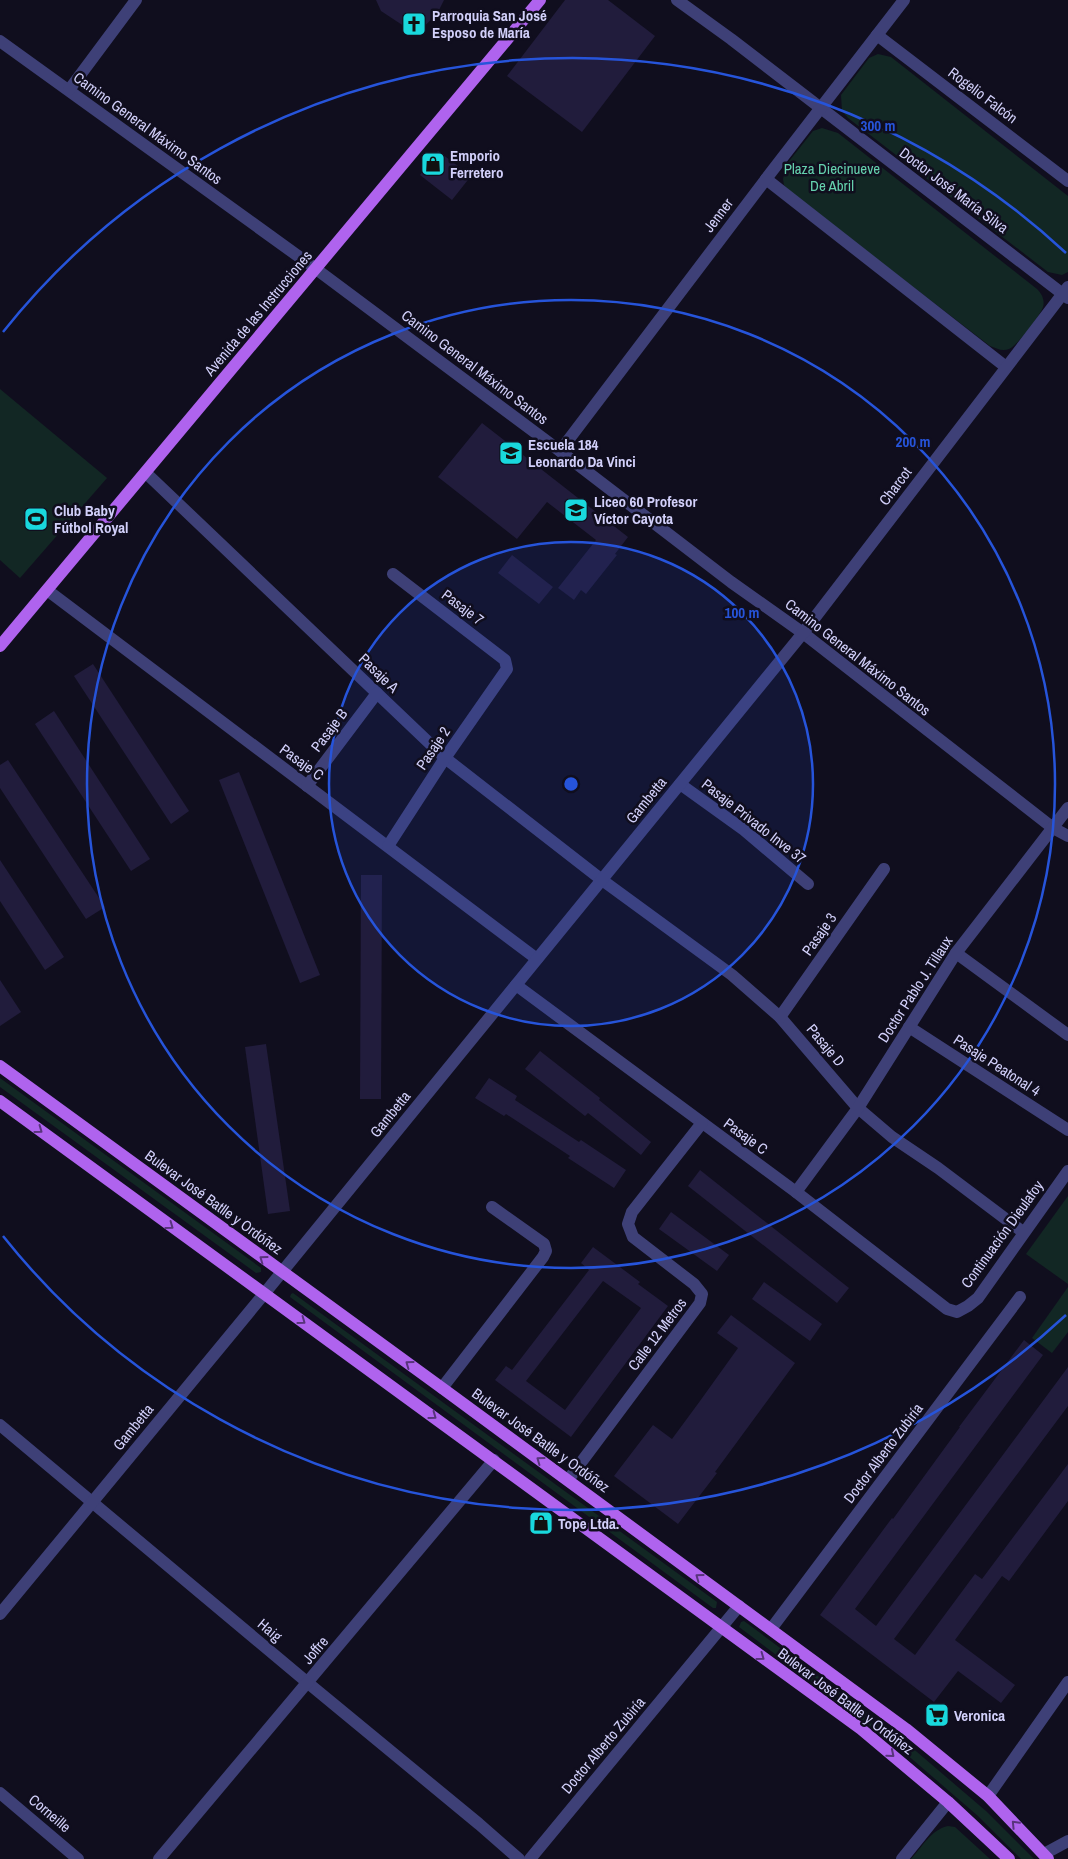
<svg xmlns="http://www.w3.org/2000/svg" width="1068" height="1859" viewBox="0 0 1068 1859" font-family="'Archivo Narrow',sans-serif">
  <rect width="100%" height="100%" fill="#100e1e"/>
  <g fill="#122724">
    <polygon points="878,54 891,57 1068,196 1068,272 1062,275 1048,272 848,118 842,111 841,95 869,58"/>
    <path d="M822,128L838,133L1037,289C1042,294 1045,300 1043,307C1040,316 1017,346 1009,349C1002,352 996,348 990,346L791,193L784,185L783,179L786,165L813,131Z"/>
    <polygon points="0,389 107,478 20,578 0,560"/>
    <polygon points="0,1078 261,1268 261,1272 256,1273 0,1087"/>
    <polygon points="1068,1196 1068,1284 1026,1254"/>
    <polygon points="1068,1287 1068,1332 1052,1353 1032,1338"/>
    <polygon points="293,1293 717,1602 716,1608 713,1608 290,1297 291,1294"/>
    <polygon points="744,1621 896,1734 986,1811 1034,1859 1021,1859 978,1816 898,1747 739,1627 741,1622"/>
    <path d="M948,1826L955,1827L990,1859H911C922,1847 932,1829 948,1826Z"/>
  </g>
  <g fill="#211c3c" fill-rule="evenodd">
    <polygon points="376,0 444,0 437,14 416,34 381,11"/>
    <polygon points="565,0 608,0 655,36 582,132 507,76"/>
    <polygon points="438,151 471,176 452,200 420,175"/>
    <polygon points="482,423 628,537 615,554 617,555 586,594 581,590 574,600 558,588 596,540 547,502 517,539 438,477"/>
    <polygon points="512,555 553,587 539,604 498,573"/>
    <polygon points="93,664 189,811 171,824 74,676"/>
    <polygon points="54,711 150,859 131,871 35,724"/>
    <polygon points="8,760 105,907 86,919 0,788 0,765"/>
    <polygon points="239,772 320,975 300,983 219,780"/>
    <polygon points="0,860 64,957 45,970 0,901"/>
    <polygon points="361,875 382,875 381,1099 360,1099"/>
    <polygon points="0,980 21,1012 0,1026"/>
    <polygon points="266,1044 290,1211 268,1214 245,1047"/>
    <polygon points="540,1051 600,1098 599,1100 651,1142 641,1155 588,1113 585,1116 525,1069"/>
    <polygon points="489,1078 517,1096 515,1100 579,1142 581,1140 626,1170 614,1188 568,1158 570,1156 506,1114 504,1116 475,1098"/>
    <polygon points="700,1170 849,1288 837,1303 688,1186"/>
    <polygon points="671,1212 729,1255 717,1271 659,1229"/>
    <path d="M593,1247L640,1282L638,1284L668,1306L571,1437L495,1380L506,1366L512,1370L589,1270L581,1263ZM603,1281L641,1308L565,1410L526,1381Z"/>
    <polygon points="764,1282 822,1324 810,1341 752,1299"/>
    <polygon points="731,1315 795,1363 715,1472 717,1473 678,1524 614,1476 653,1425 672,1439 700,1401 738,1348 717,1333"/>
    <polygon points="1024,1340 1043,1355 855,1609 876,1626 1068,1367 1068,1406 894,1639 915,1655 975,1574 982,1579 1068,1464 1068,1501 1009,1581 1002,1576 955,1640 1015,1685 1001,1703 958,1671 934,1702 820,1615 892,1518 893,1519 960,1427 959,1427"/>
  </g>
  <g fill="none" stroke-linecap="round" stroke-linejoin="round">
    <g stroke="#3e4077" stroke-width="12">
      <polyline points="677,0 731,39 1068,298"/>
      <polyline points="877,35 1068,181"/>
      <polyline points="0,41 316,269 560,451 731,582 803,633 1053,828 1068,836"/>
      <polyline points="69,90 136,0"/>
      <polyline points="766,179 1006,367"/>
      <polyline points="560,451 766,179 904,0"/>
      <polyline points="146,473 445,758 602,880 732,975 780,1017 858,1108 892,1137 938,1168 1023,1232"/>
      <path d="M47,590C210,714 374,835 537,959"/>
      <polyline points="680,784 744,830 808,884"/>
      <polyline points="307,786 377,693"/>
      <polyline points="388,846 445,758 507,669 505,660 393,574"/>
      <polyline points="956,953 1068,1035"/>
      <polyline points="516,985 796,1192 947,1309 957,1312 968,1306 978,1298 1068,1171"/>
      <polyline points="780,1017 884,869"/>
      <polyline points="909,1027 1068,1130"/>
      <polyline points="796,1192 858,1108 956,953 1068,808"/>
      <polyline points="442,1388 543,1257 546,1251 544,1244 492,1207"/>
      <polyline points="0,1425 308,1683 479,1824 519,1859"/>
      <polyline points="568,1480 700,1303 702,1294 694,1284 633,1237 628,1224 632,1212 702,1123"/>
      <polyline points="0,1614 264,1294 803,633 1068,287"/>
      <polyline points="771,1629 1020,1297"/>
      <polyline points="0,1793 78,1859"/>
      <polyline points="988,1796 1068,1682"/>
      <polyline points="1044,1854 1068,1841"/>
      <polyline points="159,1859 494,1460"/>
      <polyline points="530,1859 739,1606"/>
      <polyline points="902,1859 948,1802"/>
    </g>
    <g stroke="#af63ee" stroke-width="12">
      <polyline points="0,646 540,0"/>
      <polyline points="0,1066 442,1388 906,1729 988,1796 1048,1859"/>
      <polyline points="0,1101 861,1729 948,1802 1009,1859"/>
    </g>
  </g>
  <defs><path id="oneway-chevron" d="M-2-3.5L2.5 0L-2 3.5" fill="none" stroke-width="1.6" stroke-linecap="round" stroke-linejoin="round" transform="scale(1.25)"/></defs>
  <g stroke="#58347c">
    <use href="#oneway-chevron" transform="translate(39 1130) rotate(36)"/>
    <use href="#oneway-chevron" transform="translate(170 1226) rotate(36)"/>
    <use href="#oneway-chevron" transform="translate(263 1259) rotate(-144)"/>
    <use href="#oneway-chevron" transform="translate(302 1321) rotate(36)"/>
    <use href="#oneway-chevron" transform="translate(409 1364) rotate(-144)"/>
    <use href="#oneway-chevron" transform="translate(433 1416) rotate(36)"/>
    <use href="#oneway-chevron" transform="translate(540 1460) rotate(-144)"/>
    <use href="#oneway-chevron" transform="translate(699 1577) rotate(-144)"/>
    <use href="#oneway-chevron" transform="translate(761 1657) rotate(36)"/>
    <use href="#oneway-chevron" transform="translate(891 1754) rotate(40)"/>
    <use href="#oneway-chevron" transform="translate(1015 1824) rotate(-134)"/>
  </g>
  <circle cx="571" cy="784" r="242" fill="#2654da" fill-opacity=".12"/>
  <g fill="none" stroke="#2654da" stroke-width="2.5">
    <circle cx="571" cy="784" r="242"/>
    <circle cx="571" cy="784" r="484"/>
    <path d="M1066 1315A726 726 0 0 1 3 1236M3 332A726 726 0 0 1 1066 253"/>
  </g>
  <defs>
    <g id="church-square" transform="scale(1.25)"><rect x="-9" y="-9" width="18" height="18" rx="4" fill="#19d8dd" stroke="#100e1e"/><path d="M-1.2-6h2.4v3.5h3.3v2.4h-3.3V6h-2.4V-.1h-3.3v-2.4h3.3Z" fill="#111"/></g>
    <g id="shop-square" transform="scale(1.25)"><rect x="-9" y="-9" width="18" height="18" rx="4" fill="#19d8dd" stroke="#100e1e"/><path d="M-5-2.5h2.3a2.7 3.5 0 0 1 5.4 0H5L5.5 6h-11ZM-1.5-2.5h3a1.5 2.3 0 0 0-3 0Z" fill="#111"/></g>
    <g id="school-square" transform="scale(1.25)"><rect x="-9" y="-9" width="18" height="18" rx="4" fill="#19d8dd" stroke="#100e1e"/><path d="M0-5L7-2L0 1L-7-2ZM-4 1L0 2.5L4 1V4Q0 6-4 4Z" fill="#111"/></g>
    <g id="stadium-square" transform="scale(1.25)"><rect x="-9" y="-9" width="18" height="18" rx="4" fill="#19d8dd" stroke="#100e1e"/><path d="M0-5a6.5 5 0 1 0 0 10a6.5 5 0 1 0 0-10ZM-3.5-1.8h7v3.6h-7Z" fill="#111"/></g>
    <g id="supermarket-square" transform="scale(1.25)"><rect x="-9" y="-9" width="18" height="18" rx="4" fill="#19d8dd" stroke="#100e1e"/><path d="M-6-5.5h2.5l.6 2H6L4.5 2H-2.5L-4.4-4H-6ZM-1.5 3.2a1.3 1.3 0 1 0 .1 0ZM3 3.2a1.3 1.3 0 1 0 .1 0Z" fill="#111"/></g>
  </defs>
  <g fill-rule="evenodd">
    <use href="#church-square" x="414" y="24"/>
    <use href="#shop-square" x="433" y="164"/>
    <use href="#school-square" x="511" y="453"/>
    <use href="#school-square" x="576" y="510"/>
    <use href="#stadium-square" x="36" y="519"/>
    <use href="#shop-square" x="541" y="1523"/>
    <use href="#supermarket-square" x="937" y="1715"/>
  </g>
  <g text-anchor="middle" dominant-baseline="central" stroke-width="5" stroke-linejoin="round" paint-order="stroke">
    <g font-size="15" font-weight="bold" fill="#d2d0fa" stroke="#100e1e" text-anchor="start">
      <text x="432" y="15">Parroquia San José<tspan x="432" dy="17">Esposo de María</tspan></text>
      <text x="450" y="155">Emporio<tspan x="450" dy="17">Ferretero</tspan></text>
      <text x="528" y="444">Escuela 184<tspan x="528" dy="17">Leonardo Da Vinci</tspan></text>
      <text x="594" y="501">Liceo 60 Profesor<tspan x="594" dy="17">Víctor Cayota</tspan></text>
      <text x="54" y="510">Club Baby<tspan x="54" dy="17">Fútbol Royal</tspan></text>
      <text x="558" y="1523">Tope Ltda.</text>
      <text x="954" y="1715">Veronica</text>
    </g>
    <g font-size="15" fill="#d2d0fa" stroke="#100e1e">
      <text transform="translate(983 95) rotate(37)">Rogelio Falcón</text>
      <text transform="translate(148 128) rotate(36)">Camino General Máximo Santos</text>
      <text transform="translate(954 190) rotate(37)">Doctor José María Silva</text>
      <text transform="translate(718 215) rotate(-53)">Jenner</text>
      <text transform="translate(258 313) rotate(-50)">Avenida de las Instrucciones</text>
      <text transform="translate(475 367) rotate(37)">Camino General Máximo Santos</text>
      <text transform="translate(895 486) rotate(-53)">Charcot</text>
      <text transform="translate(463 607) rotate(37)">Pasaje 7</text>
      <text transform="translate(858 657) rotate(38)">Camino General Máximo Santos</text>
      <text transform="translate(379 673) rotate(44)">Pasaje A</text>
      <text transform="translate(329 730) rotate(-53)">Pasaje B</text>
      <text transform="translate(433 748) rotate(-56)">Pasaje 2</text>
      <text transform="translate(302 762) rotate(36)">Pasaje C</text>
      <text transform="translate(646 800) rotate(-51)">Gambetta</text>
      <text transform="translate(754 821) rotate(38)">Pasaje Privado Inve 37</text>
      <text transform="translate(819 934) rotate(-55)">Pasaje 3</text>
      <text transform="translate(915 989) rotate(-57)">Doctor Pablo J. Tillaux</text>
      <text transform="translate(826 1045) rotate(50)">Pasaje D</text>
      <text transform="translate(997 1065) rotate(33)">Pasaje Peatonal 4</text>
      <text transform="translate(390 1114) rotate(-51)">Gambetta</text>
      <text transform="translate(746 1136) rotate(36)">Pasaje C</text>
      <text transform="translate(214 1202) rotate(36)">Bulevar José Batlle y Ordóñez</text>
      <text transform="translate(1002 1234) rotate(-54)">Continuación Dieulafoy</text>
      <text transform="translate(657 1334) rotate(-53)">Calle 12 Metros</text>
      <text transform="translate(133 1427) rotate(-51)">Gambetta</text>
      <text transform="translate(541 1440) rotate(36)">Bulevar José Batlle y Ordóñez</text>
      <text transform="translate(883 1453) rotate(-53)">Doctor Alberto Zubiría</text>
      <text transform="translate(270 1630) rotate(40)">Haig</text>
      <text transform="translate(315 1650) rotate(-50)">Joffre</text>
      <text transform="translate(846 1701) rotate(37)">Bulevar José Batlle y Ordóñez</text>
      <text transform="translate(603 1745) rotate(-50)">Doctor Alberto Zubiría</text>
      <text transform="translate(50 1813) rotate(40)">Corneille</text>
    </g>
    <g font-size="15" fill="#65d1ae" stroke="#100e1e">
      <text x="832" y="168">Plaza Diecinueve<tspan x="832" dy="17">De Abril</tspan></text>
    </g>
  </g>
  <circle cx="571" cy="784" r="8" fill="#2654da" stroke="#100e1e" stroke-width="2.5"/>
  <g font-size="15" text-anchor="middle" font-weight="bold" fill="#2654da" stroke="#100e1e" stroke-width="5" stroke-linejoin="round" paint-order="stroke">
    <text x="878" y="131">300 m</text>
    <text x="913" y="447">200 m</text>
    <text x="742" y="618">100 m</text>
  </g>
</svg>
